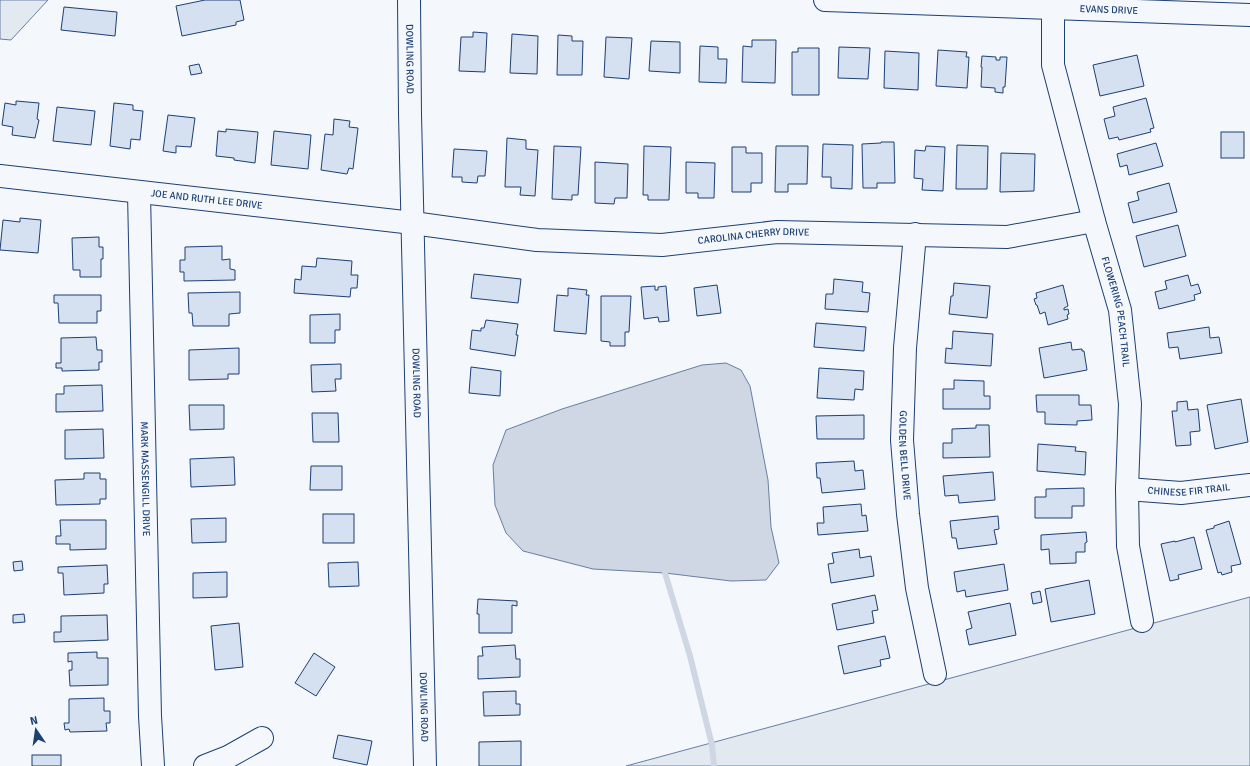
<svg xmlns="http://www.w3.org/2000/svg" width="1250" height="766" viewBox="0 0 1250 766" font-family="Signika,sans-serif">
  <rect width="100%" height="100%" fill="#f4f7fb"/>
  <g fill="#e3e9f0" stroke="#687fa3">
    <polygon points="0,0 48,0 11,40 0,39"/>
    <polygon points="1250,597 1250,766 626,766"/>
  </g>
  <polygon fill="#cfd7e4" stroke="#687fa3" points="726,363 741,370 750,386 768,480 771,527 779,563 766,580 731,581 665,573 593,569 523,551 506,533 495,505 493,465 506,430 562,409 702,365"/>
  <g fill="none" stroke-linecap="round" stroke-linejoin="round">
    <polyline stroke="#cfd7e4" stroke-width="6" points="665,573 690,656 712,745 714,766"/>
  </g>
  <g fill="#d5e0f0" stroke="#1d3f73">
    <polygon points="205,0 240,0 244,20 236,22 236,25 182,36 176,6"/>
    <polygon points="64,7 117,12 115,36 61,30"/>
    <polygon points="473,32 487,33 485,72 459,71 461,37 473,37"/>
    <polygon points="512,34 538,36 537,74 510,73"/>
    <polygon points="558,35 572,36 572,41 583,41 582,75 557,75"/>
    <polygon points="606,37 632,38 629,79 604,77"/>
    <polygon points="752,40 776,40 775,83 742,82 743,46 752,47"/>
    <polygon points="651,41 680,42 680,73 649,71"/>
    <polygon points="700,46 718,47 718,59 727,59 726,83 699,82"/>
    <polygon points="839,47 870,48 868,79 838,78"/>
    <polygon points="798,48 819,48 819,95 792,95 792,52 798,52"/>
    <polygon points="938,50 967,52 966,57 969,57 967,88 936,86"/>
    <polygon points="885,51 919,53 918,90 884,88"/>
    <polygon points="1137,55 1144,86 1100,96 1093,65"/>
    <polygon points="982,56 996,57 996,60 1000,60 1000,57 1007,57 1005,87 1003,87 1003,93 995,92 995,88 981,87 982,67 981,67"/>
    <polygon points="199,64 202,73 191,75 189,66"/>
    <polygon points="1146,98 1154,128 1150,129 1151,132 1119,140 1118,137 1109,139 1104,119 1115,116 1113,107"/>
    <polygon points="16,101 39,103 37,119 39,120 35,138 12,135 13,127 2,125 5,103 16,105"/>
    <polygon points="114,103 133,105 133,110 143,111 140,140 131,139 130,149 110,146"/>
    <polygon points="57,107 95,111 91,145 53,141"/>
    <polygon points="168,115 195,118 191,147 176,146 176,153 163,151"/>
    <polygon points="334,119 350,121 349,127 358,128 353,169 349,168 347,174 321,170 325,134 333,135"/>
    <polygon points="226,129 258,132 255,163 234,160 234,158 216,156 218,131 226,132"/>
    <polygon points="274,131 311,135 308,169 271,165"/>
    <rect x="1221" y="132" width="23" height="26"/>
    <polygon points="507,138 526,140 526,149 538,150 535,196 520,195 521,187 505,187"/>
    <polygon points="881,142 894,142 895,183 877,183 877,188 863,188 862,144 881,143"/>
    <polygon points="1156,143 1163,166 1129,175 1127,165 1120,167 1117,154"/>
    <polygon points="823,144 853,145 852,189 831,188 831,177 822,177"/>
    <polygon points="957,145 988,146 987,189 956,189"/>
    <polygon points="554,146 581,147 578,195 572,195 572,200 552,199"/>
    <polygon points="644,146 671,147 669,200 648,200 648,195 643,195"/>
    <polygon points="776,146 808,146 807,184 788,184 788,192 775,192"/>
    <polygon points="926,146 945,147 943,191 922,190 923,179 914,178 915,150 925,151"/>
    <polygon points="732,147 746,147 746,153 762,153 762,183 751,183 751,192 732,192"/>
    <polygon points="454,149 487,151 485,176 478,176 477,183 462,182 462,177 452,177"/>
    <polygon points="1001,153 1035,154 1034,191 1000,192"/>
    <polygon points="595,162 628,164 627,198 615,198 614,204 595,203"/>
    <polygon points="686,162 715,163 714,198 698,198 698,193 686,193"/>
    <polygon points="1169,183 1177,212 1133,223 1128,203 1139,200 1137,192"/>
    <polygon points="20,218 41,220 38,253 0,250 3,220 20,222"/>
    <polygon points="1178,225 1186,256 1144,267 1136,236"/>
    <polygon points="99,237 99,247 103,247 103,259 101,259 101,277 80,277 80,270 73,270 72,238"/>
    <polygon points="222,246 222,260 230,259 230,269 235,270 235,280 184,281 184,272 180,272 180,260 185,260 185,247"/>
    <polygon points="317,258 352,261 351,275 358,275 357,288 351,288 350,297 294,293 295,279 301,280 302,266 316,267"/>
    <polygon points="474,274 521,279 518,303 471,298"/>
    <polygon points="1188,275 1191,286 1198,284 1201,293 1194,295 1195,300 1159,309 1155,292 1167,289 1165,281"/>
    <polygon points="834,279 863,282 862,292 870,293 868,312 825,309 826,294 833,294"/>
    <polygon points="954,283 990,286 987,318 949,314 951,296 953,296"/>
    <polygon points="717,285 721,313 697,316 694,288"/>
    <polygon points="1063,285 1068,306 1064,308 1064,310 1068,309 1069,314 1067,315 1068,319 1048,325 1045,312 1040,314 1037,305 1036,305 1034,299 1037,298 1036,293"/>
    <polygon points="655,286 655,290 658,290 658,287 666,286 669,321 659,322 658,317 644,319 641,287"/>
    <polygon points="568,288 587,290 586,295 589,295 586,334 554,331 557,295 568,296"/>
    <polygon points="240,292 240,313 229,314 229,326 193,326 192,313 189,313 188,293"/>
    <polygon points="54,295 101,295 101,311 97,311 97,323 59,323 58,303 54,303"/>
    <polygon points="601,296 631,296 629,332 625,332 625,346 610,346 610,342 601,341"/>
    <polygon points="340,314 340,330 335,330 335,343 310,343 310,315"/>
    <polygon points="486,320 518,324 516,335 518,335 515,356 470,349 472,330 481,331 481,328 484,328"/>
    <polygon points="816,323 866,327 864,351 814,347"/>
    <polygon points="1209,327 1210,338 1219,337 1222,353 1180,359 1178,347 1169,348 1167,333"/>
    <polygon points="953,331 993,334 991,366 945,363 946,348 952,349"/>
    <polygon points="96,337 97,350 102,350 102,362 99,362 99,370 62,371 62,368 56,368 56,363 61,363 61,338"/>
    <polygon points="1071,342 1072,350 1082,349 1082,351 1084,351 1087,370 1044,378 1039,348"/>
    <polygon points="239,348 239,374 228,374 228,379 189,380 189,350"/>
    <polygon points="341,364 341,379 335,379 336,391 312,392 311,365"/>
    <polygon points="471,367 501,371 500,396 469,393"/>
    <polygon points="819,368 864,371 863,390 855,389 854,400 817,398"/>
    <polygon points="954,380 984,381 984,396 990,396 990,409 943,409 943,389 954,389"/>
    <polygon points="102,385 103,411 56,412 56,394 64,394 64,386"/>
    <polygon points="1036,395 1079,395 1079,405 1091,405 1092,420 1077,421 1077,425 1045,424 1045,412 1037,412"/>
    <polygon points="1241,399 1248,442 1215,449 1207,405"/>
    <polygon points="1187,401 1188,410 1198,409 1200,431 1190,432 1191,445 1176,446 1172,411 1177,411 1177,402"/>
    <polygon points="189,405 224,405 224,429 190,430"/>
    <polygon points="312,413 338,413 339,442 313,442"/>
    <polygon points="864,415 864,439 817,439 816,416"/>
    <polygon points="976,425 989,425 990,457 943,458 943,443 952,443 952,429 976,428"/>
    <polygon points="103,429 104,458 65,459 65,430"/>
    <polygon points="1038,444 1076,447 1075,451 1086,452 1085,475 1037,471"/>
    <polygon points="234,457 235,485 191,487 190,459"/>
    <polygon points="854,461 855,471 863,470 865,489 822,493 820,478 817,478 816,463"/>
    <polygon points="311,466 342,466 342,490 310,490"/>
    <polygon points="993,472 995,500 959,503 958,495 945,496 943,476"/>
    <polygon points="84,473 100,473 100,479 106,479 106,499 100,499 100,504 56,505 55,480 84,479"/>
    <polygon points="1084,488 1084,506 1072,506 1072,518 1035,518 1035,497 1046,497 1046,489"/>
    <polygon points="861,504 862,516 866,515 868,531 818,535 817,523 824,523 823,507"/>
    <rect x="323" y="514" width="31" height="29"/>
    <polygon points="998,516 999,529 994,530 997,544 958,549 956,538 952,538 950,521"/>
    <polygon points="226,518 226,542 192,543 191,519"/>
    <polygon points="60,520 106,520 106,549 70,550 70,544 56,544 56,536 61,536"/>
    <polygon points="1229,521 1241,564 1231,566 1232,572 1222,575 1221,572 1218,573 1206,530 1214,528 1214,526"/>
    <polygon points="1086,532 1087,542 1085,543 1085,552 1076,552 1076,563 1050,564 1049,549 1041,550 1041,535"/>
    <polygon points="1194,537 1202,569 1178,575 1179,579 1170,581 1161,544 1175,541 1175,542"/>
    <polygon points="859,549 860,558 871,556 874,576 831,583 828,564 834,563 832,553"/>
    <polygon points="22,561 23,570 14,571 13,562"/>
    <polygon points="358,562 359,586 329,587 328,563"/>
    <polygon points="1004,564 1008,590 966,597 965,590 957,592 954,572"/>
    <polygon points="107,565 108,584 104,584 104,593 64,595 63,573 58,573 58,567"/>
    <polygon points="227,572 227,597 193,598 193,573"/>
    <polygon points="1089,580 1095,614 1051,622 1045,589"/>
    <polygon points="1040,591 1042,602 1033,604 1031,593"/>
    <polygon points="875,595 878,610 872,611 874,623 837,630 832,604"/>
    <polygon points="478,599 517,601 517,606 512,605 512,633 479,633 479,614 477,614"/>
    <polygon points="1010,603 1016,635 969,645 966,630 972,628 968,612"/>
    <polygon points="24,614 25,622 13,623 13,615"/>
    <polygon points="107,615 108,640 54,642 54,632 61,632 61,616"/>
    <polygon points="239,623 243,667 215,670 211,626"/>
    <polygon points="885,636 890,658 880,660 881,666 844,674 838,646"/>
    <polygon points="515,645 516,659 520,659 520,677 478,679 478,656 483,656 482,647"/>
    <polygon points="97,652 97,658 108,658 108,685 70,686 69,670 72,670 72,661 68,662 68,653"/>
    <polygon points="314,653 335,667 316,696 295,683"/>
    <polygon points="516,691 516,704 520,704 520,715 484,716 483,692"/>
    <polygon points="104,698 104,711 110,711 110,723 106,723 107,731 70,732 69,729 65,730 64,723 69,723 69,699"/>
    <polygon points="338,735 372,741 367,765 333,758"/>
    <polygon points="521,741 521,766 479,766 479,742"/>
    <rect x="32" y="755" width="29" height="11"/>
  </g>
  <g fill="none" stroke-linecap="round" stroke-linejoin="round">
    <g stroke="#1d3f73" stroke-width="24">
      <g id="minor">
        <path id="s1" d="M409,0L410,114L425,766"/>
        <path id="s2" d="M825,0L1250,15"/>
        <path id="s3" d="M1053,9V65L1094,221L1120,310L1130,404L1127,489L1128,546L1142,621"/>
        <path id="s4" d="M0,176L413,223L537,240L662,245L777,232L1007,237L1094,221"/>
        <path id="s5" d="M139,193L150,716L153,766"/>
        <path id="s6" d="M915,234L905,348L902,440L908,514L917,588L935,674"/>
        <path id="s7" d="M1127,489L1181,493L1250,485"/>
        <polyline points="205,766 228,757 262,738"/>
      </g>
    </g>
    <use href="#minor" stroke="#f4f7fb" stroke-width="22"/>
  </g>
  <g text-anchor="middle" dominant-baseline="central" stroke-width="3" stroke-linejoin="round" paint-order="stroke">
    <g font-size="10" fill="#1d3f73" stroke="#f4f7fb">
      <text stroke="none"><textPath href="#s2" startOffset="284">EVANS DRIVE</textPath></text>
      <text stroke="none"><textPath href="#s1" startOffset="59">DOWLING ROAD</textPath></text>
      <text stroke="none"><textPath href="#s4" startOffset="208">JOE AND RUTH LEE DRIVE</textPath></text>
      <text stroke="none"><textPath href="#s4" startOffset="758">CAROLINA CHERRY DRIVE</textPath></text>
      <text stroke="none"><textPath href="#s3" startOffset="311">FLOWERING PEACH TRAIL</textPath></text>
      <text stroke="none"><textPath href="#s1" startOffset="383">DOWLING ROAD</textPath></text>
      <text stroke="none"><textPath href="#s6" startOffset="222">GOLDEN BELL DRIVE</textPath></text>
      <text stroke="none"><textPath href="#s5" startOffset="286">MARK MASSENGILL DRIVE</textPath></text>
      <text stroke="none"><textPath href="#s7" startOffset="62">CHINESE FIR TRAIL</textPath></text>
      <text stroke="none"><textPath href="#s1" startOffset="707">DOWLING ROAD</textPath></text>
    </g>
  </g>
  <g transform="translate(36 730) rotate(347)" stroke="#f4f7fb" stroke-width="3" paint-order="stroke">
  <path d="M0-3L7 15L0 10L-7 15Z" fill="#1d3f73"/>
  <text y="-6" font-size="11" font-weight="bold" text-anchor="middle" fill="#1d3f73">N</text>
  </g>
</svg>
